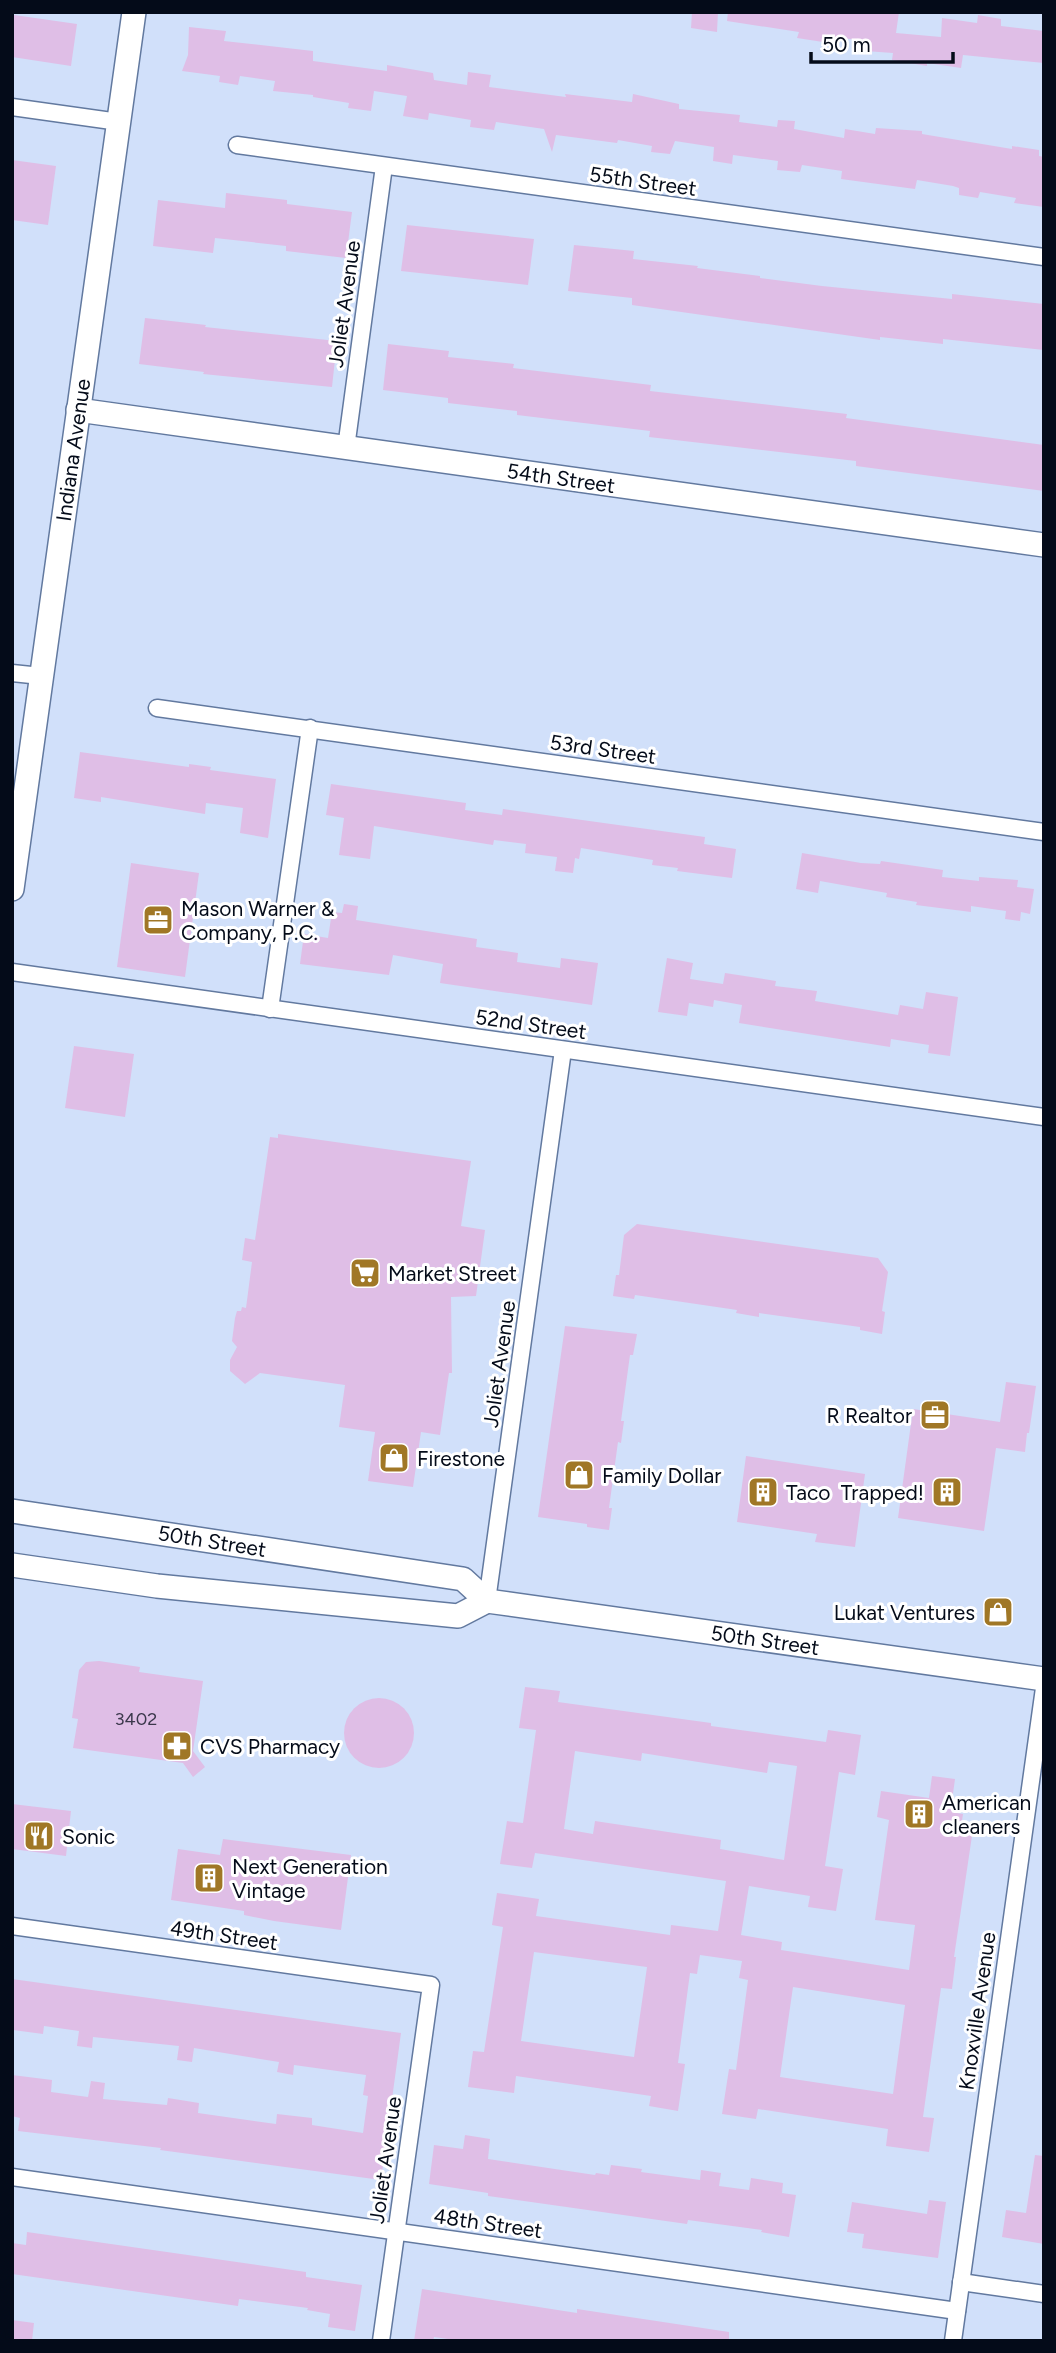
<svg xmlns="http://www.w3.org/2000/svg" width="1056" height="2353" viewBox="0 0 1056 2353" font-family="Figtree,sans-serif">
  <rect width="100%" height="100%" fill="#d1e0fa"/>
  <g fill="#dfbee6" fill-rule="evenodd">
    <polygon points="692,12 718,12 717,32 691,28"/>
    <polygon points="728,12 899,12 896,33 941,37 942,18 977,23 978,15 1001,19 1001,26 1044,31 1044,63 963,55 961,68 927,63 927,66 892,60 893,53 865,51 867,41 824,36 823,42 797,38 799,32 727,21"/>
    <polygon points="14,15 77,24 71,66 12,57"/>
    <polygon points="189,27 226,31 224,41 313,51 313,61 387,71 387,65 433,73 434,80 467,85 468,72 491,75 489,87 566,97 565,94 632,102 633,94 679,104 679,109 740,115 739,122 777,127 778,120 795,121 794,129 844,138 845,129 875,134 876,128 922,131 922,134 1012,149 1012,146 1039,150 1039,156 1044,157 1044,207 1014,203 1016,198 980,192 978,198 959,195 959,188 953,186 917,180 915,189 841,179 842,171 802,165 800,172 777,170 778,161 733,155 732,164 713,161 714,147 675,141 670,154 651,152 652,146 618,140 617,143 556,135 552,152 544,129 496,122 494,130 470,127 471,120 429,113 428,120 403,116 407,96 374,91 371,111 348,108 349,103 313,97 313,95 273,91 275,81 240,76 238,85 219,82 220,76 182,71 188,55"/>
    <polygon points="12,160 56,166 48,225 12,220"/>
    <polygon points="226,193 287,200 287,204 352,212 346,258 286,251 286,246 215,238 213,253 153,246 158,200 225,208"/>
    <polygon points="407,225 534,239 528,285 401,271"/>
    <polygon points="574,245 634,251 633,259 698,266 697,268 760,276 760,278 822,286 952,299 952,294 1044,304 1044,350 943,339 943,344 880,337 880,340 632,305 632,298 568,291"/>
    <polygon points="145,318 206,325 205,327 337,341 332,387 203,374 204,372 139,364"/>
    <polygon points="388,344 449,351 448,357 514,364 513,368 651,385 650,391 847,414 846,418 1044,445 1044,491 856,466 856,461 649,437 650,431 517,415 517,411 448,403 448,398 383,390"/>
    <polygon points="80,752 189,767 189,764 211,767 210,770 276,779 268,838 240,833 243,808 206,803 205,814 101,797 101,802 74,798"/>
    <polygon points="331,784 466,803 465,810 502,815 503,809 705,837 704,844 736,849 732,878 677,871 678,868 652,865 653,860 581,848 579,859 575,858 573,873 555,871 557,857 525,853 526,844 494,840 493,845 374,826 370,859 339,855 344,818 326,815"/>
    <polygon points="802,853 861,863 880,864 881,861 943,870 942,877 979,881 979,877 1018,880 1017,887 1034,889 1030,914 1021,912 1020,921 1005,919 1006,911 971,906 971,912 916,905 917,902 886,897 887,893 820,881 818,893 796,889"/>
    <polygon points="131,863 199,873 185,977 117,967"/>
    <polygon points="344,904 358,906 356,920 477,939 476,947 518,953 517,962 560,968 561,958 598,963 592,1005 440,983 443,964 393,955 389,975 300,964 304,934 328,938 332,912 342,913"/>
    <polygon points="667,958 693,963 690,979 723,984 725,973 776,981 775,986 817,991 815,1001 898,1015 900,1005 923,1009 926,992 958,997 950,1056 928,1053 929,1045 891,1039 890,1047 739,1023 742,1005 714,1000 713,1007 689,1003 687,1016 658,1012"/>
    <polygon points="74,1046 134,1054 125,1117 65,1108"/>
    <polygon points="278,1134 471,1161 461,1226 485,1230 476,1296 451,1297 452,1373 449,1373 440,1435 421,1432 413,1487 368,1481 375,1432 339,1427 345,1385 260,1373 245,1384 230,1371 230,1360 237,1347 232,1341 235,1318 237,1311 241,1311 242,1307 246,1308 252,1262 242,1260 245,1238 255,1240 270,1137 278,1138"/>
    <polygon points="637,1224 878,1258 888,1272 882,1311 885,1312 882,1334 860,1330 860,1327 759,1313 759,1317 736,1313 737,1310 635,1295 634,1299 613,1296 616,1275 619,1275 624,1235"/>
    <polygon points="565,1326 637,1334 633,1355 630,1355 621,1421 624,1421 621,1443 618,1442 609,1508 612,1508 609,1530 587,1527 587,1524 538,1517"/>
    <polygon points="1006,1382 1036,1386 1029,1433 1027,1433 1025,1452 996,1448 984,1531 898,1518 913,1409 1000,1422"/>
    <polygon points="746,1456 865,1474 855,1547 815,1542 817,1534 737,1522"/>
    <polygon points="99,1661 140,1667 139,1672 203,1681 193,1751 205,1767 193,1777 183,1763 73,1748 78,1719 72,1718 79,1670 86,1662"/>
    <path d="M525,1687L560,1691L558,1702L711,1723V1726L826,1742L828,1730L861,1735L855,1775L839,1772L825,1866L843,1869L836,1911L808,1907L810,1896L749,1886L741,1935L782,1942L781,1950L909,1970L915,1925L875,1920L889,1820L877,1817L881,1791L929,1798L932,1776L955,1779L952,1801L958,1802L957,1813L963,1814L961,1827L973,1829L954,1957H956L952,1989L941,1988L923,2117L934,2118L929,2152L886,2146L888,2129L758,2109L756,2119L722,2114L729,2069L736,2070L748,1980L739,1978L742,1961L700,1955L697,1974L690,1973L678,2063L685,2064L678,2111L649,2106L651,2096L516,2076L514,2093L468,2087L473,2051L484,2052L503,1927L492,1925L497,1893L539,1899L536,1916L670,1935L671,1925L718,1931L726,1881L535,1853L532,1868L500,1864L507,1821L523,1823L536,1730L519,1728ZM575,1751L641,1761L642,1753L767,1773L769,1762L797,1766L784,1860L720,1849L721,1840L595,1821L593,1834L564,1829ZM534,1952L647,1967L634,2057L521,2041ZM793,1987L905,2005L893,2094L780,2077Z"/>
    <circle cx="379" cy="1733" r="35"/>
    <polygon points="12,1804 71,1811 66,1856 12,1849"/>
    <polygon points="223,1839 351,1855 341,1930 274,1921 244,1915 244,1911 171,1900 178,1849 220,1855"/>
    <polygon points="12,1979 401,2033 381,2180 160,2150 161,2148 18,2131 20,2118 12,2116 12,2075 52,2080 51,2092 88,2097 91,2081 105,2083 103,2099 167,2105 168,2098 199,2103 198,2113 276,2124 277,2114 312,2118 312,2125 363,2133 368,2096 363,2095 366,2075 294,2065 293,2075 277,2072 279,2062 194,2048 192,2062 177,2060 179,2046 93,2037 92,2048 77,2046 79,2031 44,2026 43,2034 13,2030 14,2018 12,2018"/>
    <polygon points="465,2135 490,2139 488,2159 595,2175 596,2173 609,2175 611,2165 642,2169 641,2172 700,2180 701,2170 721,2173 719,2186 749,2190 751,2178 783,2183 782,2193 796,2195 789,2237 761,2232 762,2230 688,2220 687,2224 488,2196 488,2193 429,2184 434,2145 463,2149"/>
    <polygon points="1035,2155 1044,2156 1044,2244 1002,2237 1006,2210 1026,2213"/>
    <polygon points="929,2200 946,2202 938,2258 862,2248 864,2234 847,2232 852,2202 927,2214"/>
    <polygon points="27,2232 306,2272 306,2277 362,2285 355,2331 328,2327 330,2314 307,2310 308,2308 239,2299 238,2306 12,2274 12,2243 26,2245"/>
    <polygon points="422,2289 577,2313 577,2309 729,2332 729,2341 462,2341 434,2337 433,2341 414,2341"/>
    <polygon points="12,2320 34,2323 32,2341 12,2341"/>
  </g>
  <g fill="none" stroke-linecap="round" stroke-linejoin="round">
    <g stroke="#62799f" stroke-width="19">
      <g id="street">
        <polyline points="12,107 119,122"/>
        <polyline points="237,145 1044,257"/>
        <polyline points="346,448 384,166"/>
        <polyline points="12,673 41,676"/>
        <polyline points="157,708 1044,832"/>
        <polyline points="12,972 1044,1117"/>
        <polyline points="270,1009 310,728"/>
        <polyline points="487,1601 563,1050"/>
        <polyline points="12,1926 431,1985 381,2341"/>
        <polyline points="12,2177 957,2311"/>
        <polyline points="961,2282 1044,2294"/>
        <polyline points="953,2341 1044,1688"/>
      </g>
    </g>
    <g stroke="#62799f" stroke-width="26">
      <g id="secondary">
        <polyline points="78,410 1044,545"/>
        <polyline points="12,889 134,12"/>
        <polyline points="12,1511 463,1579 487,1601 1044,1679"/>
        <polyline points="12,1565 157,1586 458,1616 487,1601"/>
      </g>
    </g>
    <use href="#street" stroke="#fff" stroke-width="16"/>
    <use href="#secondary" stroke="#fff" stroke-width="23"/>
  </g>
  <defs>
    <g id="office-square" transform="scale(1.575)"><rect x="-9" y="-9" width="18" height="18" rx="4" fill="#a07726" stroke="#fff"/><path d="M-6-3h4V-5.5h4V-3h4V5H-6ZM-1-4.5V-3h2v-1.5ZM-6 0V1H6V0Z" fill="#fff"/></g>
    <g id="supermarket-square" transform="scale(1.575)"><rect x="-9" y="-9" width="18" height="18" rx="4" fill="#a07726" stroke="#fff"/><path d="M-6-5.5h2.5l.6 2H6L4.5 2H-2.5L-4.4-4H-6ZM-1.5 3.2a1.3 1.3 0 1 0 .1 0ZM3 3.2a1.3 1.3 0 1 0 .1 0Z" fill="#fff"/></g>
    <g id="shop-square" transform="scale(1.575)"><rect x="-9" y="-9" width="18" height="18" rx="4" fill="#a07726" stroke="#fff"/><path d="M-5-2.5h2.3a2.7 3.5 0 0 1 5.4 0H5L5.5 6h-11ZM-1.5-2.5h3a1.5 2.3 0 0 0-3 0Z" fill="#fff"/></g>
    <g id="building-square" transform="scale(1.575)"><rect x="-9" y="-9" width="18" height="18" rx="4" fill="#a07726" stroke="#fff"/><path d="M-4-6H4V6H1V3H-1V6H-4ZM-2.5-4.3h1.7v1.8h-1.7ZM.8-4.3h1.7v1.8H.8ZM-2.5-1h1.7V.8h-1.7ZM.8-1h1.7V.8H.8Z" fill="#fff"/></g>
    <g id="pharmacy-square" transform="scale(1.575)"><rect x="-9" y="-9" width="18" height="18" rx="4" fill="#a07726" stroke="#fff"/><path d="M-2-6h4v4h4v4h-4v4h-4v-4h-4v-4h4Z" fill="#fff"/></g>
    <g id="restaurant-square" transform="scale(1.575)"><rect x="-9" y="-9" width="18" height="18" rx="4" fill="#a07726" stroke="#fff"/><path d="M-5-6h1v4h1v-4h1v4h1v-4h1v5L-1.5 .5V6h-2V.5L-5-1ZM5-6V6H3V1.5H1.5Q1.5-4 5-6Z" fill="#fff"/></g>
  </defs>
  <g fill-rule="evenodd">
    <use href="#office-square" x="158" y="920"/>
    <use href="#supermarket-square" x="365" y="1273"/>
    <use href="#office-square" x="935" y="1415"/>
    <use href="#shop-square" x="394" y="1458"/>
    <use href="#shop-square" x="579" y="1475"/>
    <use href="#building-square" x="763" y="1492"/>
    <use href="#building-square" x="947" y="1492"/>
    <use href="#shop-square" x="998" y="1612"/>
    <use href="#pharmacy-square" x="177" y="1746"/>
    <use href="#building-square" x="919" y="1814"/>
    <use href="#restaurant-square" x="39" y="1836"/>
    <use href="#building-square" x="209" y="1878"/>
  </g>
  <g text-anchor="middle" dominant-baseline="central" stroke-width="6" stroke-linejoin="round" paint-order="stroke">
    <g font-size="18" fill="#3b384c">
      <text x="136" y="1719">3402</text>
    </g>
    <g font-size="21" fill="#040b19" stroke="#fff">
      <text transform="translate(643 181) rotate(8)">55th Street</text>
      <text transform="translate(344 304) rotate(-82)">Joliet Avenue</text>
      <text transform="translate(73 450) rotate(-82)">Indiana Avenue</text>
      <text transform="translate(561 478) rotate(8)">54th Street</text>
      <text transform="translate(603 749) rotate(8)">53rd Street</text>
      <text transform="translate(531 1024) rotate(8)">52nd Street</text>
      <text transform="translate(499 1364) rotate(-82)">Joliet Avenue</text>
      <text transform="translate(212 1541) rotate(9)">50th Street</text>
      <text transform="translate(765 1640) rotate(8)">50th Street</text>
      <text transform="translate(224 1935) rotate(8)">49th Street</text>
      <text transform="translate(977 2011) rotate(-82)">Knoxville Avenue</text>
      <text transform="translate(385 2160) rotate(-82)">Joliet Avenue</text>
      <text transform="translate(488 2223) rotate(8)">48th Street</text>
    </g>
    <g font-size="21" fill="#040b19" stroke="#fff" text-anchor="start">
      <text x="181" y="908">Mason Warner &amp;<tspan x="181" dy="24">Company, P.C.</tspan></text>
      <text x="388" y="1273">Market Street</text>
      <text x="912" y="1415" text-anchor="end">R Realtor</text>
      <text x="417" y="1458">Firestone</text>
      <text x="602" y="1475">Family Dollar</text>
      <text x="786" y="1492">Taco</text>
      <text x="924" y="1492" text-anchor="end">Trapped!</text>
      <text x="975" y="1612" text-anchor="end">Lukat Ventures</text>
      <text x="200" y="1746">CVS Pharmacy</text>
      <text x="942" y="1802">American<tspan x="942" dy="24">cleaners</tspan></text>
      <text x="62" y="1836">Sonic</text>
      <text x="232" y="1866">Next Generation<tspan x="232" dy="24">Vintage</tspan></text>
    </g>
  </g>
  <rect width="1056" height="2353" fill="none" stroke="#040b19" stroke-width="28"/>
  <path d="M811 52v10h142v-10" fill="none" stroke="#040b19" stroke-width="3.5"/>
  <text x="822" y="52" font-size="21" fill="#040b19" stroke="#ffffff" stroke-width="5" paint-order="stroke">50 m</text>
</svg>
